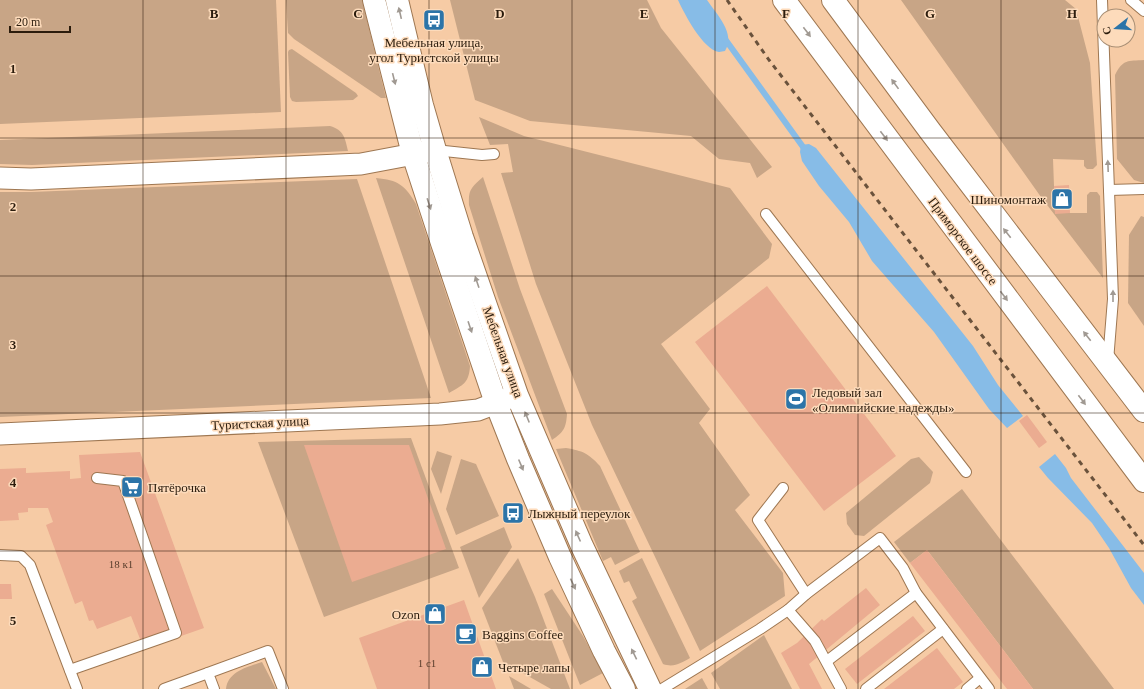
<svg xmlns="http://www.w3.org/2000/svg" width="1144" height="689" viewBox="0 0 1144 689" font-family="Georgia,serif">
  <rect width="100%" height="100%" fill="#f6cba5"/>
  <g fill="#c8a586">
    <polygon points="0,0 276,0 281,112 0,124"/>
    <polygon points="286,0 362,0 386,98 381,98 294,39 288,33"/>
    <polygon points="450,0 647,0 661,28 772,167 757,178 750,163 719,159 691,136 530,121 475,100"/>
    <polygon points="901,0 1065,0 1076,9 1090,63 1097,165 1093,169 1087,169 1084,166 1084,160 1053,159 1055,213 1087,213 1087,195 1090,192 1097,192 1100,196 1103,278 1041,197"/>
    <polygon points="292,49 356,93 358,96 353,100 296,102 292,101 290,97 288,52 289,50"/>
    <path d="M1144,60V183L1134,180L1117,159L1115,75C1123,59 1128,61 1144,60Z"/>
    <polygon points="479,117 524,136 730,188 772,244 769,258 661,344 710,409 699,423 750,495 735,510 783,573 785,596 700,651 592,425 536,284 501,173 513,172 508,144 490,145"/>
    <path d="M330,126C344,130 345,138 348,151L32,165L0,164V140Z"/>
    <path d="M483,177L520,289L567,414C566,428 564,432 552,440L498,297L469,205C468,189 472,187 483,177Z"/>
    <path d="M376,178C398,180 405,185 416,204L470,366C469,383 463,385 449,393Z"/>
    <polygon points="357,179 431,398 0,417 0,192 31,192"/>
    <polygon points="1141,216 1144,217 1144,326 1128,303 1129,235"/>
    <polygon points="411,438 459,568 324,617 258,442"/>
    <path d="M566,448C583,451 588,453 600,466L640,552L615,565L611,557L603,561L556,449Z"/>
    <polygon points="437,451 452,456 441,494 431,469"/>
    <polygon points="919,457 933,472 930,483 864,536 855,535 847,524 846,513 911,459"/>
    <polygon points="461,459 476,464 499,516 456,535 446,509"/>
    <polygon points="962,489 1114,689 1033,689 927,550 910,563 894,542"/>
    <polygon points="504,527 512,547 479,598 460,547"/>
    <polygon points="518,558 535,597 570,689 551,689 503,662 482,608"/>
    <path d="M642,558L690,658C681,663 674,668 663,664L632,601L637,598L629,581L624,583L619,571Z"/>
    <polygon points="552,589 583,636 603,673 580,685 544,594"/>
    <polygon points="764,635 792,689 720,689 711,673"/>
    <path d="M262,662L276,689H226C228,671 248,667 262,662Z"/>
    <polygon points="509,676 531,689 514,689"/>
    <polygon points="702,678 708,689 685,689"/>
  </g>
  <g fill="#87bce7">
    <path d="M678,0H707C717,15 736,33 725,51C723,51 721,52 719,52C703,50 684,13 678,0Z"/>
    <polygon points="809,144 816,148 973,346 998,385 1023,416 1007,428 989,409 934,332 872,261 849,222 819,186 802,161 800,152 801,145"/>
    <polygon points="1055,454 1066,468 1071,478 1144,573 1144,605 1131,588 1109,548 1092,523 1048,478 1039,467"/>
  </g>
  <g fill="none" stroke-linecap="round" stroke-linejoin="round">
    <polyline stroke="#87bce7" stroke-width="6" points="725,39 806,151"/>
  </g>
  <g fill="#ebac91">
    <polygon points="1069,185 1070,213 1055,214 1054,186"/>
    <polygon points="767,286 896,456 824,511 695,342"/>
    <polygon points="1027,415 1047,442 1039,448 1019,421"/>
    <polygon points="304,445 409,445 446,549 352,582"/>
    <polygon points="140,452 204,628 144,649 131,616 97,629 93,620 89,621 82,601 75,604 46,525 53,522 48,508 28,508 28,512 18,513 19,520 0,521 0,469 26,468 26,473 70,471 70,479 81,478 79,455"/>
    <polygon points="927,550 1033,689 1007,689 910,563"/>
    <polygon points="0,584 11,584 12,599 0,599"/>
    <polygon points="866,588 880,605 809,664 822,689 800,689 781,653 797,643 822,619 824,621"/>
    <polygon points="464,600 496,689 377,689 359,638"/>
    <polygon points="913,616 925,631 857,684 845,669"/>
    <polygon points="937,648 963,682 954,689 884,689"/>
  </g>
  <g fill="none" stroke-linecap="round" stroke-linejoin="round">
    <g stroke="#9e7752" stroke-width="12">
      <g id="lane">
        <polyline points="1102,0 1113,299 1108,361"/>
        <polyline points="1131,0 1144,11"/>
        <polyline points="435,150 482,155 494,154"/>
        <polyline points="1109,190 1144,189"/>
        <polyline points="766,214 966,472"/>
        <polyline points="783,488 758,520 806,594"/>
        <polyline points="0,555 21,556 30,565 77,689"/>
        <polyline points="788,610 815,641 841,689"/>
        <polyline points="827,661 916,593"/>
        <polyline points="70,670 176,633 123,481 97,478"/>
        <polyline points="164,689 208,673"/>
        <polyline points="214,689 208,673 268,651 283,689"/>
        <polyline points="662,689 760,629 788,610 806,594 880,538 903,568 916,593 989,689"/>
        <polyline points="866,689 943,629"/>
        <polyline points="967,689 980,678"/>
      </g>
    </g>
    <g stroke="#9e7752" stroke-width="23">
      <g id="street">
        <polyline points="0,178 31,179 361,164 430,151"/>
        <polyline points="0,434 440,414 478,410 512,397"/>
      </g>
    </g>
    <g stroke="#9e7752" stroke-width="24">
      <g id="secondary">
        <polyline points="374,0 413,154 442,243 496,403 518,459 560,557 604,651 624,689"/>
        <polyline points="397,0 422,105 435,150 462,237 517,395 582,546 650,689"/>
      </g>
    </g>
    <g stroke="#9e7752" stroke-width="24">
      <g id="primary">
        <polyline points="784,0 1144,481"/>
        <polyline points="833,0 930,131 1144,411"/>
      </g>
    </g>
    <use href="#lane" stroke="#fff" stroke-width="10"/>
    <use href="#street" stroke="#fff" stroke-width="21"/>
    <use href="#secondary" stroke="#fff" stroke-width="22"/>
    <use href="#primary" stroke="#fff" stroke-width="22"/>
    <polyline stroke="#6a523c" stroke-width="3" stroke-dasharray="5 5" stroke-linecap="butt" points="727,0 769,60 1144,545"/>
  </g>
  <defs><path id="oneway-solid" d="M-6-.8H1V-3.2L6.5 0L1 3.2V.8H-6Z"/></defs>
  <g fill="#a09992">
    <use href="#oneway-solid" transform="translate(400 13) rotate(-103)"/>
    <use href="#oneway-solid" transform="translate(807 32) rotate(53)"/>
    <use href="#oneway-solid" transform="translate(394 79) rotate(76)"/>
    <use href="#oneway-solid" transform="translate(895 84) rotate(-126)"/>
    <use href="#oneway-solid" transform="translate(884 136) rotate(53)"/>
    <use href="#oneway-solid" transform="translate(1108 166) rotate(-92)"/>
    <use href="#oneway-solid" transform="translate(429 204) rotate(72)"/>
    <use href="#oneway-solid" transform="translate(1007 233) rotate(-128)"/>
    <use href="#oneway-solid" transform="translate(477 282) rotate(-109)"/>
    <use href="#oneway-solid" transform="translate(1004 296) rotate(53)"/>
    <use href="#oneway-solid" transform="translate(1113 296) rotate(-90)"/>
    <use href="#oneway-solid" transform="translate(470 327) rotate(71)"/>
    <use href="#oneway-solid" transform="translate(1087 336) rotate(-128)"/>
    <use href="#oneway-solid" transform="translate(1082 400) rotate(53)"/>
    <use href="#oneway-solid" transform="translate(527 417) rotate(-112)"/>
    <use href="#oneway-solid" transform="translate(521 465) rotate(67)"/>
    <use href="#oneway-solid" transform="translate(578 536) rotate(-114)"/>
    <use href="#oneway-solid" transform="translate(573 584) rotate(65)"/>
    <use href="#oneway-solid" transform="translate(634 654) rotate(-116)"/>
  </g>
  <path fill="none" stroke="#2b1c0d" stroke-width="1" stroke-opacity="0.55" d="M143,0V689M286,0V689M429,0V689M572,0V689M715,0V689M858,0V689M1001,0V689M0,138H1144M0,276H1144M0,413H1144M0,551H1144"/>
  <defs>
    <g id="bus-square" transform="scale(1.15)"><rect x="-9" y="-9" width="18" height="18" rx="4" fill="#2c74a8" stroke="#fddbbb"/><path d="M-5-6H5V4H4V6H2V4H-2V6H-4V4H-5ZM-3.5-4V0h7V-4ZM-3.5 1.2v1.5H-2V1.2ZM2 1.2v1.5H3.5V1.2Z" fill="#fff"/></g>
    <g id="shop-square" transform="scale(1.15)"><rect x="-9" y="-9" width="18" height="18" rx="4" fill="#2c74a8" stroke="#fddbbb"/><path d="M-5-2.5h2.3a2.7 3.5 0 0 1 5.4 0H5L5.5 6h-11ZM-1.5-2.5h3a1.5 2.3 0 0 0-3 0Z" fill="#fff"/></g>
    <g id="stadium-square" transform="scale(1.15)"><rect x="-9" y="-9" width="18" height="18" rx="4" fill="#2c74a8" stroke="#fddbbb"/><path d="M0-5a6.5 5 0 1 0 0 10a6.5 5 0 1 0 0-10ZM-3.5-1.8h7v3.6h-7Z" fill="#fff"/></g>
    <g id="supermarket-square" transform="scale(1.15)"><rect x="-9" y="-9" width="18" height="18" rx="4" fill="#2c74a8" stroke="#fddbbb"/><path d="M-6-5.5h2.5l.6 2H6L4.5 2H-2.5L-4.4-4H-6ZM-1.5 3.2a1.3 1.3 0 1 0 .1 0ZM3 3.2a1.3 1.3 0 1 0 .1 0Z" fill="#fff"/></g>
    <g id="cafe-square" transform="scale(1.15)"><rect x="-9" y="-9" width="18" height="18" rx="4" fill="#2c74a8" stroke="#fddbbb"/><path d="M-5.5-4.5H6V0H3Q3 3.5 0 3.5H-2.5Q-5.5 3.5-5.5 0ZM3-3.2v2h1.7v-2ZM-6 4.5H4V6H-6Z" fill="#fff"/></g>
  </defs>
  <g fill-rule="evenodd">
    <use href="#bus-square" x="434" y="20"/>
    <use href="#shop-square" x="1062" y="199"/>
    <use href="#stadium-square" x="796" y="399"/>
    <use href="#supermarket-square" x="132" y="487"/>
    <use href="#bus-square" x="513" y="513"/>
    <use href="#shop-square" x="435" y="614"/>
    <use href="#cafe-square" x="466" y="634"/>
    <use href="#shop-square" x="482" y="667"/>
  </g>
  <g text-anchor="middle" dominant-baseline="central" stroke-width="3" stroke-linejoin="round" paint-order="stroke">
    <g font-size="11" fill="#5b402e">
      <text x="121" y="564">18 к1</text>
      <text x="427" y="663">1 с1</text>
    </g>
    <g font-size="13" fill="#2b1c0d" stroke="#fddbbb" text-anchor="start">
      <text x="434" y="42" text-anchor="middle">Мебельная улица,<tspan x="434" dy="15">угол Туристской улицы</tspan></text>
      <text x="1046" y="199" text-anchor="end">Шиномонтаж</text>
      <text x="812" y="392">Ледовый зал<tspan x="812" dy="15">«Олимпийские надежды»</tspan></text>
      <text x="148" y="487">Пятёрочка</text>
      <text x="528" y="513">Лыжный переулок</text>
      <text x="420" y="614" text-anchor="end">Ozon</text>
      <text x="482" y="634">Baggins Coffee</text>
      <text x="498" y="667">Четыре лапы</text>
    </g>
    <g font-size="13" fill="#2b1c0d" stroke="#fddbbb">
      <text transform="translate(963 241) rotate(53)">Приморское шоссе</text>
      <text transform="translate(503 352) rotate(70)">Мебельная улица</text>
      <text transform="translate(260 423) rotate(-3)">Туристская улица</text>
    </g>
  </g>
  <g font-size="13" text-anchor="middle" font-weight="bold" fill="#2b1c0d" stroke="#fddbbb" stroke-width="3" stroke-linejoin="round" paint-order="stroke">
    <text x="214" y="18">B</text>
    <text x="358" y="18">C</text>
    <text x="500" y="18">D</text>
    <text x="644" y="18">E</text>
    <text x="786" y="18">F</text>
    <text x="930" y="18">G</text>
    <text x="1072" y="18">H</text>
    <text x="13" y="73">1</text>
    <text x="13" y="211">2</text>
    <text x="13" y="349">3</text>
    <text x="13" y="487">4</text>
    <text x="13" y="625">5</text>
  </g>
  <g transform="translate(1116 28) rotate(253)"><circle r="19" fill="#fddbbb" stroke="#a98f75"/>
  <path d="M0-3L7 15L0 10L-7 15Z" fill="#2c74a8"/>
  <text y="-6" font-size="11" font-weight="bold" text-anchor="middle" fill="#2b1c0d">С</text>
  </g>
  <path d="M10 26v6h60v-6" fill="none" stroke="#2b1c0d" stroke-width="2"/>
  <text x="16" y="26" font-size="12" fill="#2b1c0d" stroke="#fddbbb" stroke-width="3" paint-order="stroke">20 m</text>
</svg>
